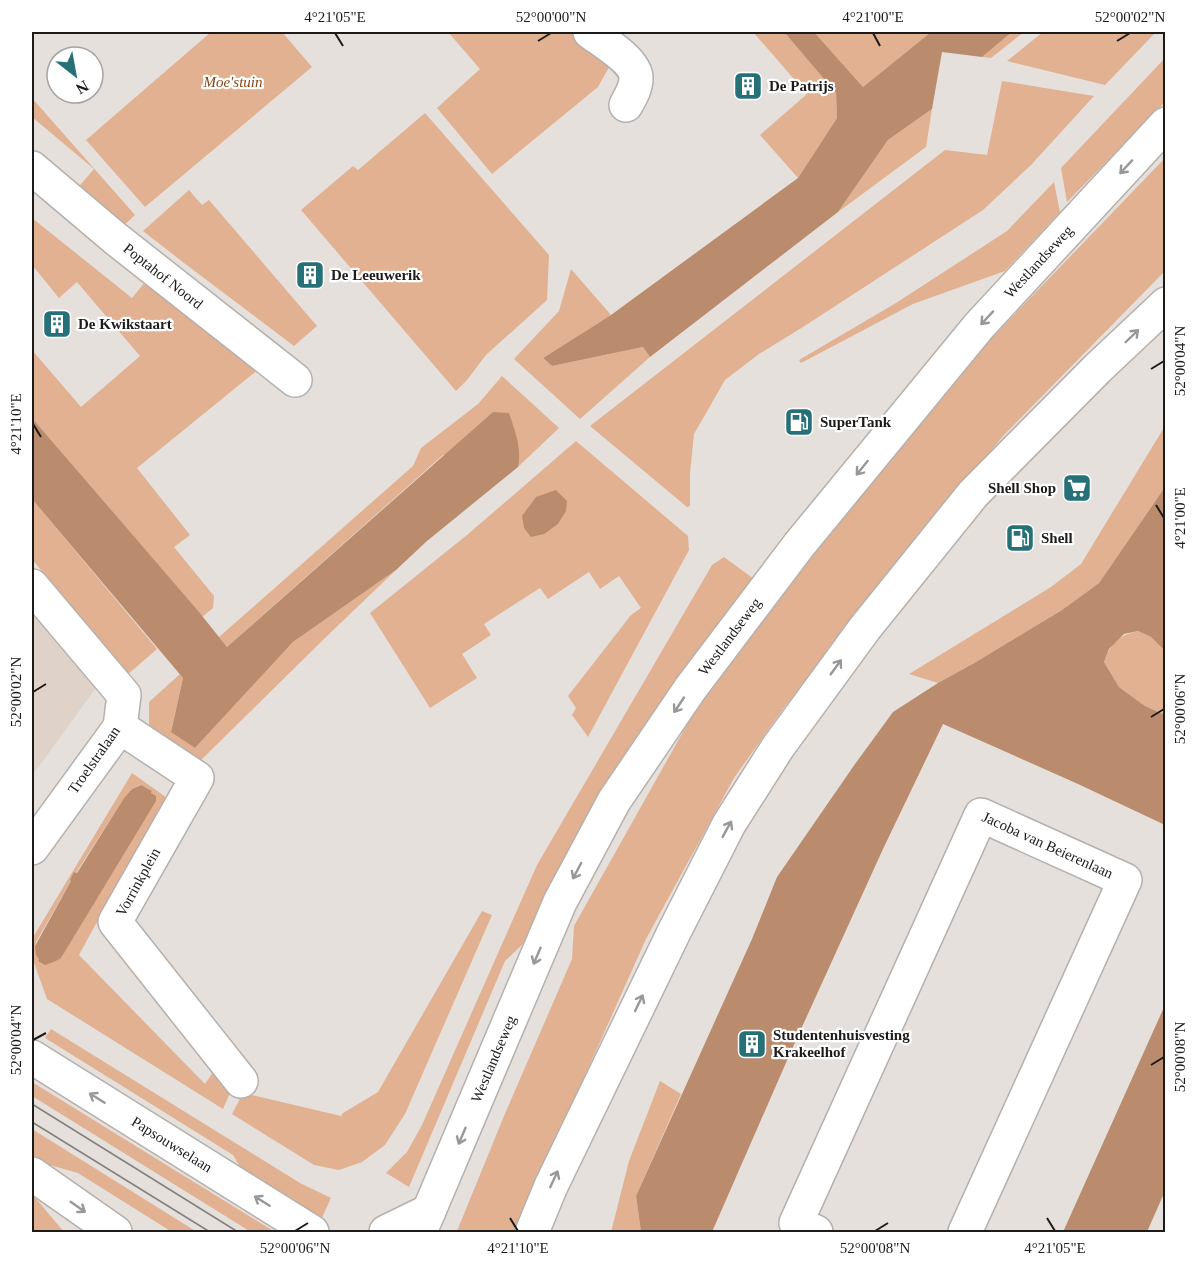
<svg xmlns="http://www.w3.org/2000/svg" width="1197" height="1264" viewBox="0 0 1197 1264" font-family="Georgia,serif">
  <rect width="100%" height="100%" fill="#e6e0dc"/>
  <polygon fill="#ded2c9" points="32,607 98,685 32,776"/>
  <g fill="#e1b192" fill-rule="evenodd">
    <polygon points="211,32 282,32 312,67 145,207 86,140"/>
    <polygon points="448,32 576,32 613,60 598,87 492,174 437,108 480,69"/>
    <polygon points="753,32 784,32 836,93 837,118 798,178 760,135 807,94"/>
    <polygon points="814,32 931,32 863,87"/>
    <polygon points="1012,32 1024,32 991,58 982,57"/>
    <polygon points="1043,32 1156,32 1105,85 1007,61"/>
    <polygon points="1165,58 1165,102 1067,202 1061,168"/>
    <polygon points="1002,81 1094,96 1031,165 983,210 803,327 759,354 725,380 694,434 690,473 690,506 687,507 590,426 945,150 987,155"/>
    <polygon points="32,98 135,215 120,229 76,190 94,169 32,117"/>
    <polygon points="932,109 926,147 838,212 888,140"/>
    <polygon points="425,113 549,255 547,300 486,355 467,380 456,391 301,210 353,166 358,170"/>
    <polygon points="1165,158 1165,271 1003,436 783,709 734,778 646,939 515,1232 459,1232 457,1231 504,1116 572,959 574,926 693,714 820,541 983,347"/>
    <polygon points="1054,182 1060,212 1005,271 913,304 801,363 799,360 896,303 1007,231"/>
    <polygon points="189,190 202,205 209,200 317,326 294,346 184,263 143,231"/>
    <polygon points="32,218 132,298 146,281 260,368 137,468 190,535 174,547 214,596 213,608 202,617 32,418 32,350 81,407 140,356 77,282 59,298 32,265"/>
    <polygon points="571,269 611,315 543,358 552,366 643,347 650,357 580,419 514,359 559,311"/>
    <polygon points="502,376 559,428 518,467 443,455 227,647 219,637 413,466 421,448 478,404"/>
    <polygon points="1165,426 1165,487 1099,583 1062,610 976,662 938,683 909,674 1051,587 1081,564"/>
    <polygon points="576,441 688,536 689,550 588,737 572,715 576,708 568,696 631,615 641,608 619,576 600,589 589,572 548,599 540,588 484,624 491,635 462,654 477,678 430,708 370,613 467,535"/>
    <polygon points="32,499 157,649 127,675 32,559"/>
    <polygon points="724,557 754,579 525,942 505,961 409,1187 386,1173 407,1152 422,1125 537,865 712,565"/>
    <polygon points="396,570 326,637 196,765 149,725 149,702 180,674 183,678 171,731 195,748 293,642"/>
    <path d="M1138,631L1151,637L1165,651V715L1145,706L1119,687L1104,662C1111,643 1118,636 1138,631Z"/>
    <path d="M132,773L170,800L93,929L79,955L205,1084L219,1063L234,1084L223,1109L47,999L33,960L32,939ZM140,785L144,788L145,787L152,791L151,793L61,957L54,962L46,964L39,959L35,946L36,942L71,881L75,872L76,873L124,798L132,789Z"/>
    <polygon points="482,911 492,915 405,1114 385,1145 362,1162 339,1170 314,1165 232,1114 243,1093 341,1116 343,1113 378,1092"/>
    <polygon points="51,1029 300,1183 331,1198 320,1222 243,1172 233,1155 45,1038"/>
    <polygon points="660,1081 681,1094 636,1196 641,1232 611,1232 629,1161"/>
    <polygon points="32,1082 275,1232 251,1232 32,1096"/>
    <polygon points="32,1129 197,1232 172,1232 78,1173 32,1160"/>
    <polygon points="32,1194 64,1232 65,1232 32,1232"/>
  </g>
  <g fill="#ba8c6d">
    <polygon points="784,32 814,32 863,87 931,32 1012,32 982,57 942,52 932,109 888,140 838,212 650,357 643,347 552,366 543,358 611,315 798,178 837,118 836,93"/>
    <path d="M493,412L509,413C515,431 522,448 518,467L427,541L396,570L293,642L195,748L171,732L183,678L32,499V418L199,612L227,647Z"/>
    <polygon points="1165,487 1165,651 1151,637 1138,631 1124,634 1109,649 1104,662 1119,687 1145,706 1165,715 1165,825 1078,784 943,724 883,849 792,1049 712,1232 641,1232 636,1196 752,939 777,877 855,764 893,712 938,683 976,662 1062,610 1099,583"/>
    <polygon points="556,490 567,501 566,511 558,524 544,534 531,537 524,528 522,516 536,497"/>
    <polygon points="141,785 152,791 151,793 156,796 156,801 153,806 61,958 54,962 45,965 38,961 39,959 36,955 35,946 71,881 70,880 74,872 77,873 124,798 132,789"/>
    <polygon points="1165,1005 1165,1191 1147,1232 1063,1232"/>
  </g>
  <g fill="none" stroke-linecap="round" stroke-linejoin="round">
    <g stroke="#b6b0ad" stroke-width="36">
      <g id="minor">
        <path d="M590,32C602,41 636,61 636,78C636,88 631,96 626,105"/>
        <path id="s1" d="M32,168L116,239L295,380"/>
        <polyline points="32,586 124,695 120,727 32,848"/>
        <polyline points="120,727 197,778 115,922 241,1081"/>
        <path id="s2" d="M32,1057L312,1232"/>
        <polyline points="32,1174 115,1232"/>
        <polyline points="386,1232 429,1211"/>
        <path id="s3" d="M816,1232L796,1223L981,815L1125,880L965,1232"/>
      </g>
    </g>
    <g stroke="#b6b0ad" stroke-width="36">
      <g id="major">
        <path id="s4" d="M420,1232L560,902L614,801L690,689L799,545L979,326L1166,124"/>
        <polyline points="532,1232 551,1186 675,930 729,824 778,747 865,628 973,494 1098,368 1166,304"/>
      </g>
    </g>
    <use href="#minor" stroke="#fff" stroke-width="33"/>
    <use href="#major" stroke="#fff" stroke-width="33"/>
    <g stroke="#84807d" stroke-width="1.5">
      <polyline points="32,1104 238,1232"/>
      <polyline points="32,1122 210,1232"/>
    </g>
  </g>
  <defs><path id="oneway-shaft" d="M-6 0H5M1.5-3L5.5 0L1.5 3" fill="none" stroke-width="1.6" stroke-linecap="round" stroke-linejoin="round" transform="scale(1.5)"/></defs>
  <g stroke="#999898">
    <use href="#oneway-shaft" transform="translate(1126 167) rotate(133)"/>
    <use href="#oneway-shaft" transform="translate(987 318) rotate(133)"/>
    <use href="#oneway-shaft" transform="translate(1132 336) rotate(-44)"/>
    <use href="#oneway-shaft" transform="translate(862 468) rotate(129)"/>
    <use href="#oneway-shaft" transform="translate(836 667) rotate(-54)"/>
    <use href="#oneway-shaft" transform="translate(679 705) rotate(124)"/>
    <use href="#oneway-shaft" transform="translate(727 829) rotate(-61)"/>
    <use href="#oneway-shaft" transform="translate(577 871) rotate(118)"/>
    <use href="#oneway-shaft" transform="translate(537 956) rotate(113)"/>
    <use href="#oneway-shaft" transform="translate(639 1003) rotate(-64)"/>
    <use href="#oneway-shaft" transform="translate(97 1098) rotate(-148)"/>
    <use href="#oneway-shaft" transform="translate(462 1136) rotate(113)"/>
    <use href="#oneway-shaft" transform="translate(554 1179) rotate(-65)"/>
    <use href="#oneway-shaft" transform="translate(262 1201) rotate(-148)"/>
    <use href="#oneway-shaft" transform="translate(78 1207) rotate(35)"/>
  </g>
  <path fill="none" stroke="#1d1b1a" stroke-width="2" d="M335,33L343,46M873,33L880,46M538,41L551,33M1117,41L1130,33M1151,369L1164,361M33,424L41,437M1156,505L1164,518M33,692L46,684M1151,717L1164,709M33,1040L46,1033M1151,1065L1164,1057M510,1218L518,1231M1047,1218L1055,1231M295,1231L308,1223M875,1231L888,1223"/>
  <defs>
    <g id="building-square" transform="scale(1.5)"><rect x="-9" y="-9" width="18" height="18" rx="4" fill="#267078" stroke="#fff"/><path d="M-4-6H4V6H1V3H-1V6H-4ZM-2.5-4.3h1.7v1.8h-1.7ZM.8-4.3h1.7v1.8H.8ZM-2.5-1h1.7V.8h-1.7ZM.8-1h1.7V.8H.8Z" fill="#fff"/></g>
    <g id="fuel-square" transform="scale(1.5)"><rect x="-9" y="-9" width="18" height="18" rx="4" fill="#267078" stroke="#fff"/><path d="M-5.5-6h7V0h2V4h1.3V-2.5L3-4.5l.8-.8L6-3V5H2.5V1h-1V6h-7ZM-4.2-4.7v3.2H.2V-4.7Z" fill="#fff"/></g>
    <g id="supermarket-square" transform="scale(1.5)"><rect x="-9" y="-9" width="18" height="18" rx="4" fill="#267078" stroke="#fff"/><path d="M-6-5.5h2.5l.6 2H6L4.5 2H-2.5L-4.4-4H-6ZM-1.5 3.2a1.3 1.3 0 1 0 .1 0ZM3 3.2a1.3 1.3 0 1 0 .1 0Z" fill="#fff"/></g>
  </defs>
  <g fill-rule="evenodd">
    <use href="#building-square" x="748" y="86"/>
    <use href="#building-square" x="310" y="275"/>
    <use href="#building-square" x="57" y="324"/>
    <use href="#fuel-square" x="799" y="422"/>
    <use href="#supermarket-square" x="1077" y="488"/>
    <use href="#fuel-square" x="1020" y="538"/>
    <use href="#building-square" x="752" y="1044"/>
  </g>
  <g text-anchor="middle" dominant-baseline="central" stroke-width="4.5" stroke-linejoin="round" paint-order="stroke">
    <g font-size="15" font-style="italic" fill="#824615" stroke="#fff">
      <text x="233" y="82">Moe'stuin</text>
    </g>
    <g font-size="15" font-weight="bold" fill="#1d1b1a" stroke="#fff" text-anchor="start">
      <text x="769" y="86">De Patrijs</text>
      <text x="331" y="275">De Leeuwerik</text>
      <text x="78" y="324">De Kwikstaart</text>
      <text x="820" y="422">SuperTank</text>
      <text x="1056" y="488" text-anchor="end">Shell Shop</text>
      <text x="1041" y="538">Shell</text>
      <text x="773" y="1035">Studentenhuisvesting<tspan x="773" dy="17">Krakeelhof</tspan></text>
    </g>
    <g font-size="15" fill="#1d1b1a" stroke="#fff">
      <text stroke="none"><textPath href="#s4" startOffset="1160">Westlandseweg</textPath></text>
      <text stroke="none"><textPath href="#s1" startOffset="170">Poptahof Noord</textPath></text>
      <text stroke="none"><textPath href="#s4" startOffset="674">Westlandseweg</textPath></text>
      <text transform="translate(94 760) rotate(-55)">Troelstralaan</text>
      <text stroke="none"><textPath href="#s3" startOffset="543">Jacoba van Beierenlaan</textPath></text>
      <text transform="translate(138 882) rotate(-61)">Vorrinkplein</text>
      <text stroke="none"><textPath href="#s4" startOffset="188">Westlandseweg</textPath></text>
      <text stroke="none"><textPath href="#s2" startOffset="165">Papsouwselaan</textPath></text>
    </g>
  </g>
  <rect width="1197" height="1264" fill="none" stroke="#ffffff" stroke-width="66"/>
  <g transform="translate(75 75) rotate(149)"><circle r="28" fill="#ffffff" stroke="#a5a4a3" stroke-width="1.5"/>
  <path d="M0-4.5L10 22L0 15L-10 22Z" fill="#267078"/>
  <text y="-9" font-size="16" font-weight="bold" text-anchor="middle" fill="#1d1b1a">N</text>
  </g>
  <rect x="33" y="33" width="1131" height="1198" fill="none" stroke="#1d1b1a" stroke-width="2"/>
  <g font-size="15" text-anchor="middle" fill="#1d1b1a">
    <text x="335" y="22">4°21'05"E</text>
    <text x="551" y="22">52°00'00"N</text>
    <text x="873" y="22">4°21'00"E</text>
    <text x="1130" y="22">52°00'02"N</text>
    <text transform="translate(1180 361) rotate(-90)" y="5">52°00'04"N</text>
    <text transform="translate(16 424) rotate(-90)" y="5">4°21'10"E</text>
    <text transform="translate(1180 518) rotate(-90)" y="5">4°21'00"E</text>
    <text transform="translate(16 692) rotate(-90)" y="5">52°00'02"N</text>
    <text transform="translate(1180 709) rotate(-90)" y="5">52°00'06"N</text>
    <text transform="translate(16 1040) rotate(-90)" y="5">52°00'04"N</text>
    <text transform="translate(1180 1057) rotate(-90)" y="5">52°00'08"N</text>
    <text x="295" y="1253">52°00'06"N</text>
    <text x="518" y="1253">4°21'10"E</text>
    <text x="875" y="1253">52°00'08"N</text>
    <text x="1055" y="1253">4°21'05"E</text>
  </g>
</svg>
